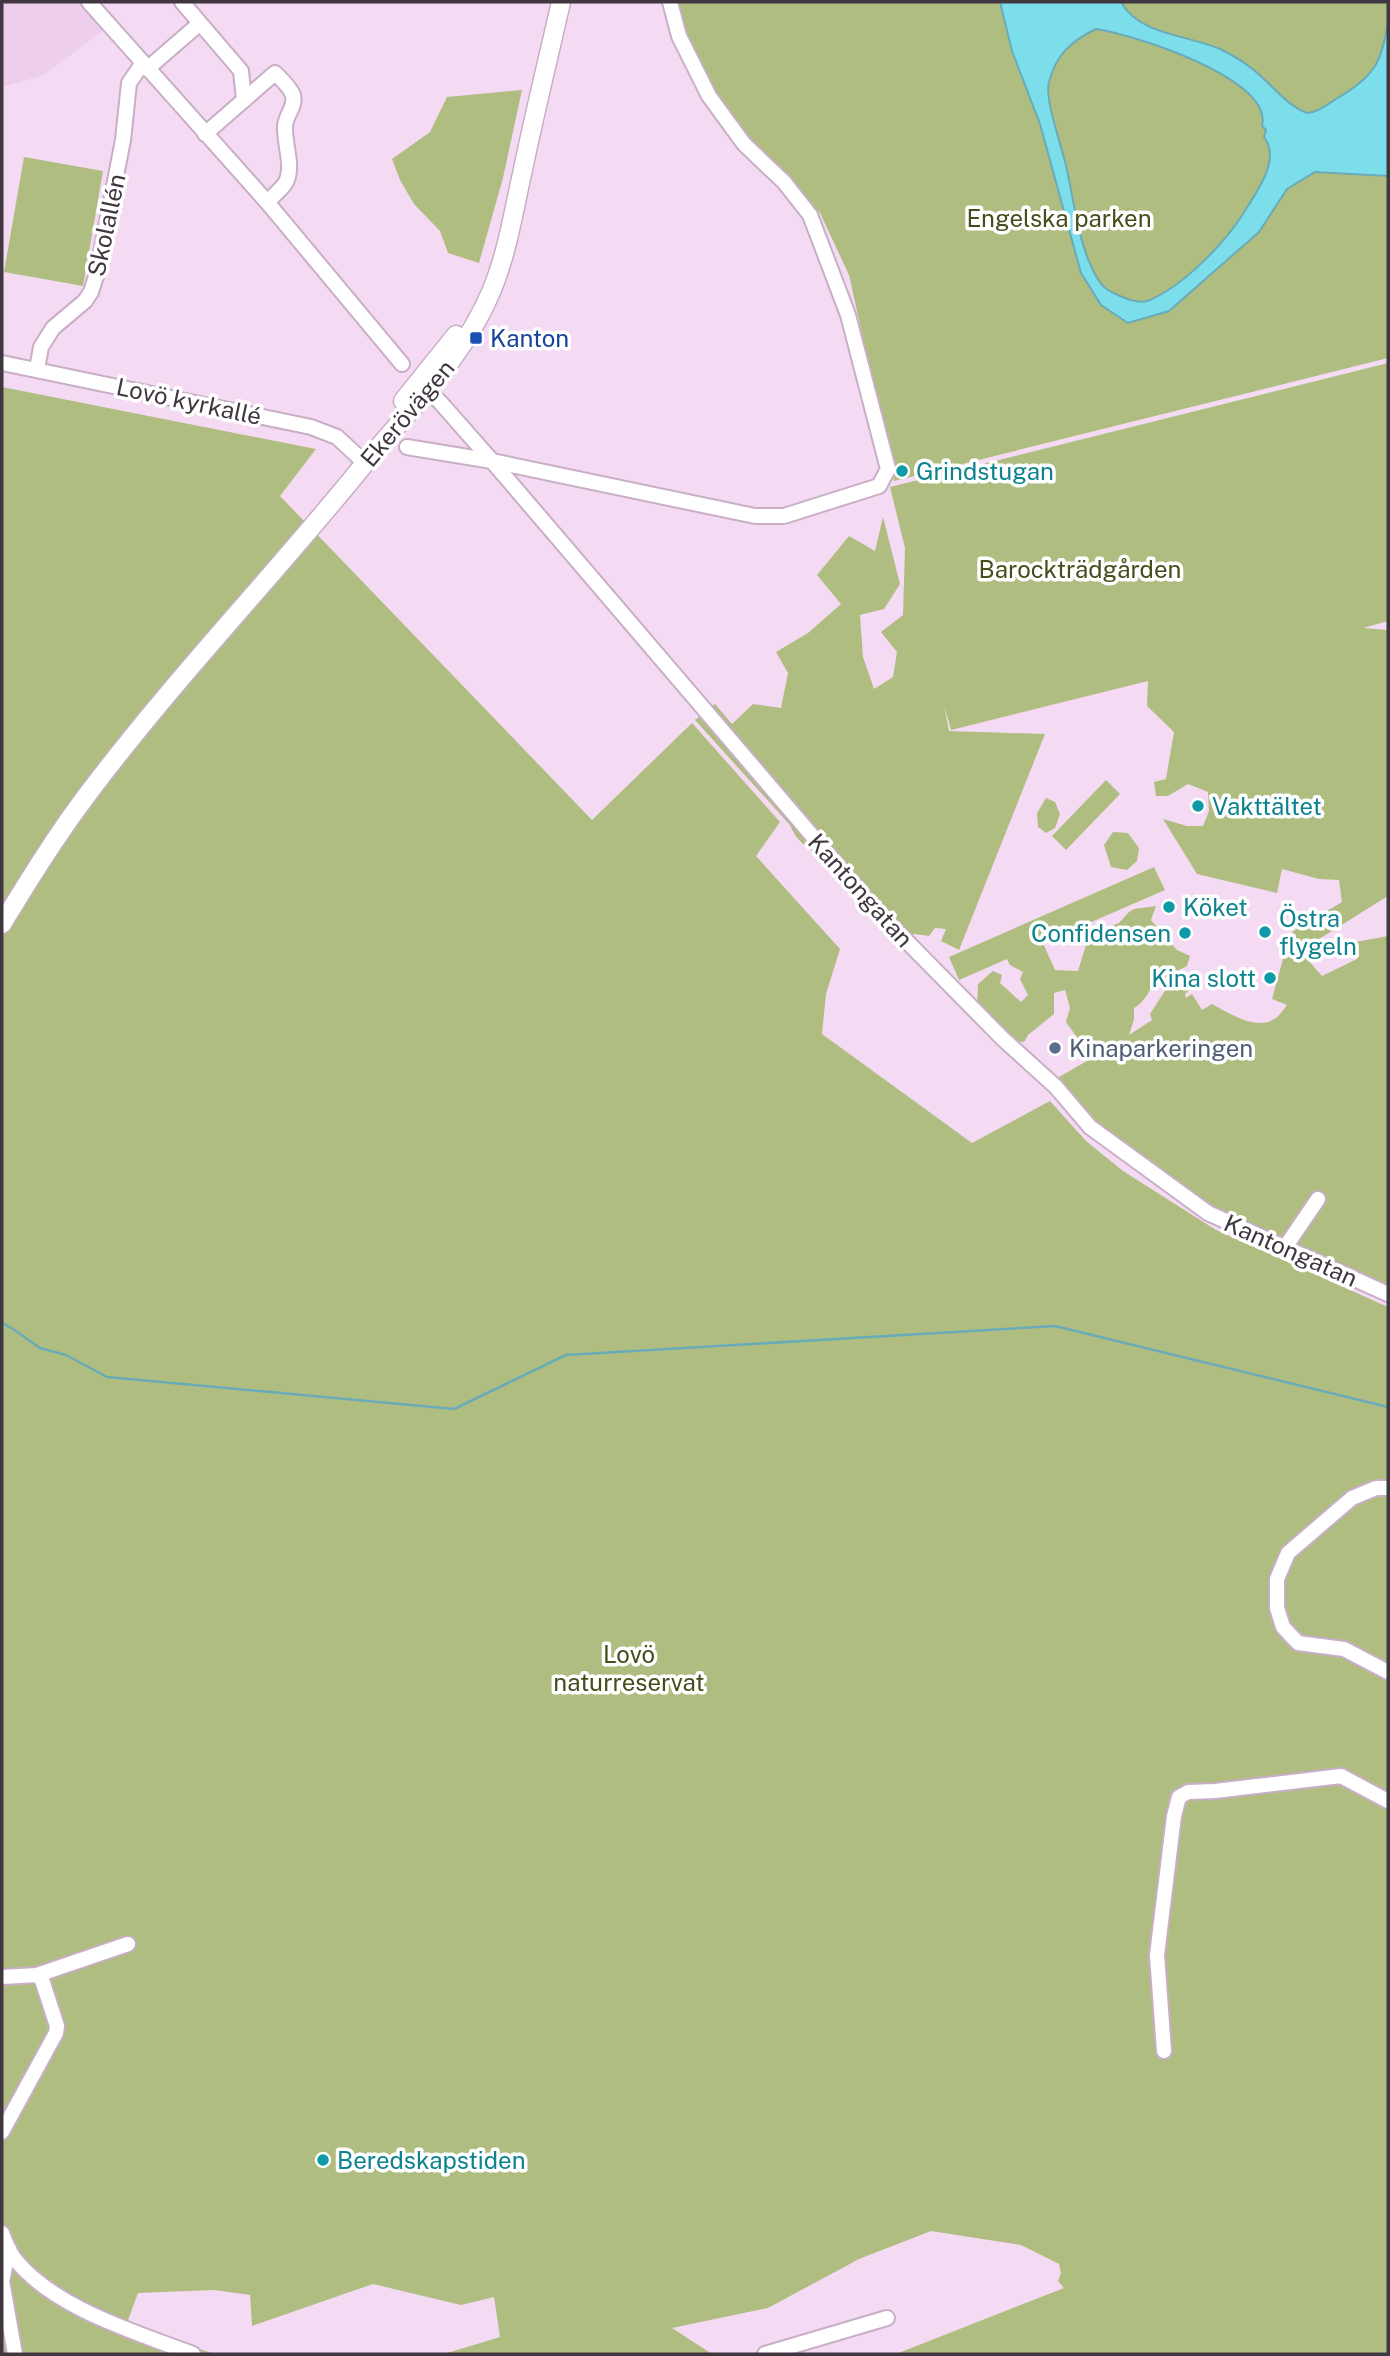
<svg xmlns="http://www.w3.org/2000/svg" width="1390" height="2356" viewBox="0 0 1390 2356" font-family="'Public Sans',sans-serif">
  <rect width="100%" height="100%" fill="#f4dbf3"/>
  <polygon fill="#edceec" points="2,2 86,2 108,27 44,75 2,87"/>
  <g fill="#b0bd80" fill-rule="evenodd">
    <polygon points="676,2 1388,2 1388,358 894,481 862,345 863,338 849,275 820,213 743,133 691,55"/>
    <polygon points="522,90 503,178 479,263 448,253 440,231 414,204 400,180 392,159 430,132 447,97"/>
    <polygon points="24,157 103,171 83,286 4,272"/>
    <path d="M1388,363V621L1363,628L1388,630V896L1303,949L1292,932L1342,902L1339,880L1319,879L1282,869L1277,893L1197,874L1163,819L1187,826H1203L1209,811L1208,792L1188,784L1168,796H1156L1154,782L1166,779L1174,732L1147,706L1148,681L951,730L944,705L949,731L1045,734L959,950L941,941L946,929L935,928L929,936L914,934L901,946C880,925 860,904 841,881C834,872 827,868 822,856C808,850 795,839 790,825L695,720L715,704L732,724L753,704L781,708L788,673L776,652L808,633L841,604L817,575L849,536L875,551L883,517L900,584L884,609L860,615L863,657L874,689L893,677L897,652L881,632L903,615L905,548L890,487Z"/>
    <polygon points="2,387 316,449 280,496 592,820 692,723 780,822 756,856 840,949 826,994 822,1034 972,1143 1050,1101 1086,1141 1123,1171 1216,1230 1388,1307 1388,2354 896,2354 1064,2288 1058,2281 1061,2273 1059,2264 1021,2245 931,2231 859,2259 768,2308 672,2328 712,2354 444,2354 500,2337 494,2297 461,2305 373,2284 252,2326 250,2295 214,2290 138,2293 127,2323 214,2354 2,2354"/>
    <polygon points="1106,780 1120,794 1066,850 1052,836"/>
    <polygon points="1046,798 1055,802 1060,814 1055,828 1046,833 1038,827 1037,813"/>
    <polygon points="1113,832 1128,833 1139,848 1137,861 1127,870 1111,867 1104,845"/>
    <path d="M1154,867L1165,890L1043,943L1055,970L1078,971L1089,935L1119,923L1129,912L1134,909L1156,906L1151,920L1177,950L1190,956L1187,966L1175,972L1188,980L1190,989L1185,994L1186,998L1192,994L1202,1010L1212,1004C1229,1013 1257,1032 1276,1018C1280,1015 1284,1009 1287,1005L1272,999L1283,959L1298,949L1322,976L1357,959L1350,943L1388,936V1290L1236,1221L1185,1187L1137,1159L1068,1103L1059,1077L1092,1058L1066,1022L1070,1008L1065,990L1054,993V1014L1028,1035L1024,1042L1011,1041L977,1007L978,984L993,971L1002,975L1000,983L1021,1002L1028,995L1020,979L1023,972L1010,965L1007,959L959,980L949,957ZM1164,972L1161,979L1168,986L1150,1014L1152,1020L1129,1035L1134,1019V1008C1146,1001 1152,989 1154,974Z"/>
  </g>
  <path fill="#7cddeb" stroke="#6aabb8" stroke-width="2" fill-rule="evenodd" d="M1000,2H1121C1139,35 1188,35 1220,49C1235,56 1253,68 1265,80C1278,92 1289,106 1307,113C1318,112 1327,105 1336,99C1374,77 1382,63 1388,21V176L1315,172L1287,189L1259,232L1169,311L1128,323L1101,305L1081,273L1040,124L1012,51ZM1096,29C1131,34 1274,78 1262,126L1266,130L1264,137C1282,160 1255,194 1243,214C1224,244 1184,285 1150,300C1141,304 1129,300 1120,296C1111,292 1105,290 1099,281C1079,250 1075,206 1067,170C1063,149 1044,100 1049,82C1056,55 1071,41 1096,29Z"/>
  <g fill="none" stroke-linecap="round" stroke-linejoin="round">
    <polyline stroke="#6aabb8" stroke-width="2.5" points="2,1323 13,1329 40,1348 66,1355 107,1377 454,1409 566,1355 1055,1326 1388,1407"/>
    <g stroke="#c8afc7" stroke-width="18">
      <g id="minor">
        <polyline points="89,2 267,202 402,364"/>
        <polyline points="182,2 241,71 244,100"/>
        <polyline points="147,69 199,24"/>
        <path d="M205,134L275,73C281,79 290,87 293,95C296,107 286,114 285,126C284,144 294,166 286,182C282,189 272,197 267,202"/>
        <polyline points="2,363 311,427 337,437 365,463"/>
        <polyline points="37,369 41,347 53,328 85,301 91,292 97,273 123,140 129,83 142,64"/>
        <polyline points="420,383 440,402 492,461 874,908 1002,1038 1056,1087 1090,1127 1208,1213 1388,1294"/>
        <polyline points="407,447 492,461 755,516 784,516 879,486 888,469 848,315 810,215 784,182 744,144 709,96 679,36 670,2"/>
        <polyline points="1286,1246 1318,1199"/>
        <polyline points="1388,1488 1376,1488 1352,1498 1288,1553 1277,1579 1277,1608 1283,1627 1298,1643 1344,1649 1388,1672"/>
        <polyline points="2,1977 37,1975 128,1944"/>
        <polyline points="1164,2051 1157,1955 1174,1816 1179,1797 1188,1792 1215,1791 1341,1776 1388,1801"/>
        <polyline points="2,2132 56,2033 57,2026 42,1980 37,1975"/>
        <path d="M2,2233C5,2241 9,2251 14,2258C53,2308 135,2332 193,2354"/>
        <polyline points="9,2249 2,2281 15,2354"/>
        <polyline points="765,2354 887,2318"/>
      </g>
    </g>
    <g stroke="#c8afc7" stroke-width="21">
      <g id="major">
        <polyline points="403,401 456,335"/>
        <path d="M2,924C29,880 56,836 87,795C171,683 269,581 357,473C404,414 461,363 491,292C507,254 513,214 522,174C534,116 548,59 561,2"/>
      </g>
    </g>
    <use href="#minor" stroke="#fff" stroke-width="14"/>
    <use href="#major" stroke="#fff" stroke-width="18"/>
  </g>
  <rect fill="#1a4fb4" stroke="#fff" stroke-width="2.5" x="469" y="331" width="14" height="14" rx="3.5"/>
  <g fill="#0f9aa8" stroke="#fff" stroke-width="2.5">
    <circle cx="902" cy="471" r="7"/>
    <circle cx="1198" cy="806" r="7"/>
    <circle cx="1169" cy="907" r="7"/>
    <circle cx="1265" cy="932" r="7"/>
    <circle cx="1185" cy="933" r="7"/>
    <circle cx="1270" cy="978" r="7"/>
    <circle cx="323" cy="2160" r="7"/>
  </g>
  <circle fill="#5c6f8a" stroke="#fff" stroke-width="2.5" cx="1055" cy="1048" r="7"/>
  <g text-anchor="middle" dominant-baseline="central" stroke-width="7" stroke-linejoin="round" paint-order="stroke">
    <g font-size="24" fill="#454d1a" stroke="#fff">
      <text x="1059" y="218">Engelska parken</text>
      <text x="1080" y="569">Barockträdgården</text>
      <text x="629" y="1654">Lovö<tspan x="629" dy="28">naturreservat</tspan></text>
    </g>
    <g font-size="24" fill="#413741" stroke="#fff">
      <text transform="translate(106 225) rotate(-78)">Skolallén</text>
      <text transform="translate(189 401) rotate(12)">Lovö kyrkallé</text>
      <text transform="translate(407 413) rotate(-50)">Ekerövägen</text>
      <text transform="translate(861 890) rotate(48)">Kantongatan</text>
      <text transform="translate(1291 1250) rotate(24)">Kantongatan</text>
    </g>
    <g font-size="24" fill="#164399" stroke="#fff" text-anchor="start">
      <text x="490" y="338">Kanton</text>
    </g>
    <g font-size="24" fill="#0d838f" stroke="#fff" text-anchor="start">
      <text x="916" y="471">Grindstugan</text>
      <text x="1212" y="806">Vakttältet</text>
      <text x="1183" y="907">Köket</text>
      <text x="1279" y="918">Östra<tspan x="1279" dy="28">flygeln</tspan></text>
      <text x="1171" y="933" text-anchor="end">Confidensen</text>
      <text x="1256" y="978" text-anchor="end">Kina slott</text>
      <text x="337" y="2160">Beredskapstiden</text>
    </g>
    <g font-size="24" fill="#4e5e75" stroke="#fff" text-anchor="start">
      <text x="1069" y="1048">Kinaparkeringen</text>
    </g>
  </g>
  <rect width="1390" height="2356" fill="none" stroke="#413741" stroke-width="7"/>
</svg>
